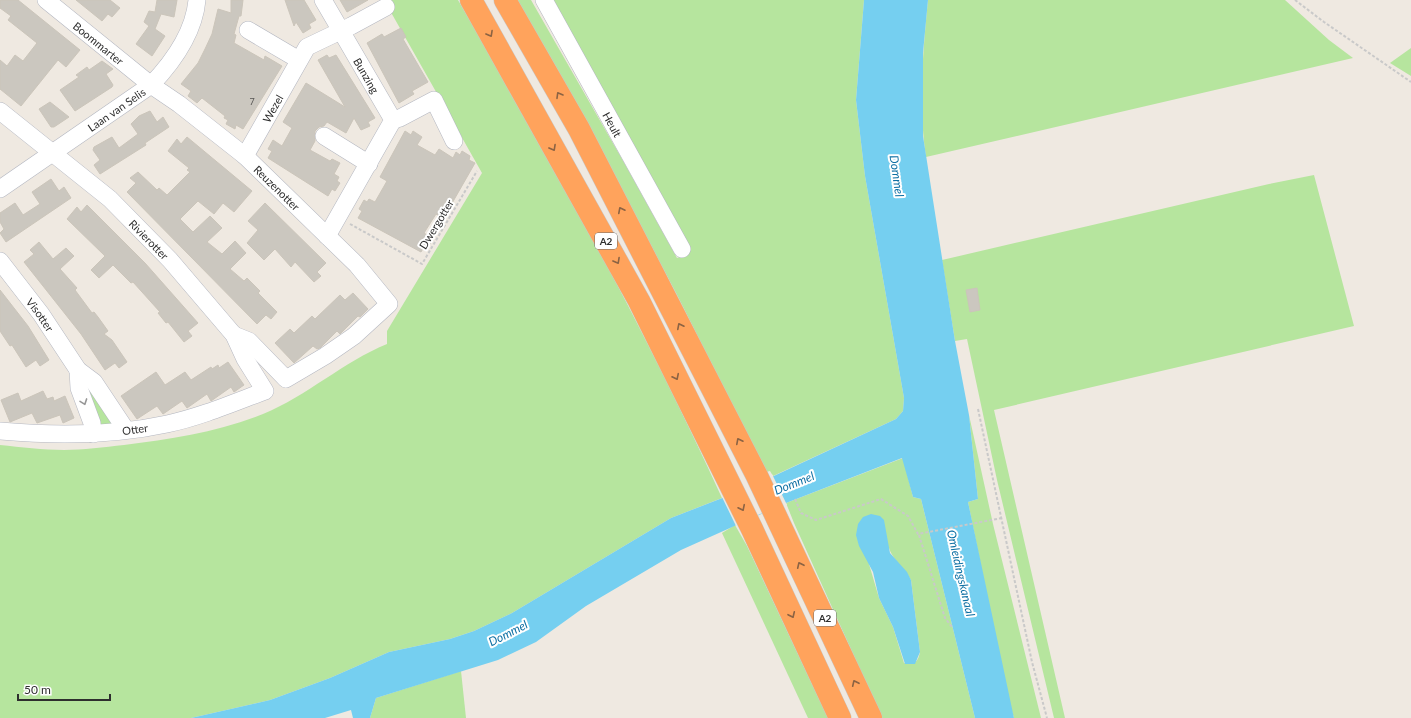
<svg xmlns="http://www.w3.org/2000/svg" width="1411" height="718" viewBox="0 0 1411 718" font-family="Lato,sans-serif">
  <rect width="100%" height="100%" fill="#efe9e1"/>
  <g fill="#b6e59e" fill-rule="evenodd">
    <path d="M384,0H458C553,162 644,327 722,498L671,518L512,613L474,631L450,639L389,652L330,678L270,700L191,718H0V445C21,447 43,450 64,450C83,450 104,447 124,445C171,439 219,432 263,414C307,396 343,362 387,344V331L482,173Z"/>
    <polygon points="515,0 531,0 622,159 677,258 688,254 551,0 864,0 856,100 865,176 904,398 903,411 896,419 773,476 770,471 766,472 676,293 617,181"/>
    <path d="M928,0H1285L1329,40L1353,58L926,157C918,106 923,51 928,0Z"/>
    <polygon points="1411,48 1411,76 1390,63"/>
    <polygon points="1314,175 1354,326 994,410 1065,718 1054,718 997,480 967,339 955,341 942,260 1269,184"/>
    <polygon points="86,379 116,423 97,427"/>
    <polygon points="969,415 993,524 1041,718 1014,718 1007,694 968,502 978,499"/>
    <path d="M903,458L913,497L921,499L975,718H882L794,523L786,503ZM889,548C892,559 905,569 911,580L920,652C918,662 914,666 904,663L893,627L879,598L869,564Z"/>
    <polygon points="735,525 747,546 828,718 808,718 722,533"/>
    <polygon points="461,671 466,718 370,718 376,698"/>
  </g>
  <g fill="#75cff0">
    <polygon points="864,0 928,0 923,53 923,136 955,341 969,415 978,499 968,502 1014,718 975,718 921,499 913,497 902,458 786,503 681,550 586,606 536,642 498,660 376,698 370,718 353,718 351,710 325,718 191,718 270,700 330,678 389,652 450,639 474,631 512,613 671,518 748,488 896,419 903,411 904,398 865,176 856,100"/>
    <polygon points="871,514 880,516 884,520 890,553 907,572 911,580 920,652 915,664 905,664 893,627 879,598 873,572 859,546 856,535 858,524 863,517"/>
  </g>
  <polygon fill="#efe9e1" points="772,474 787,505 760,514 736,526 722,497"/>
  <g fill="#cbc7bf" stroke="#cbc5ba">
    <polygon points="0,0 18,0 80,50 66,67 58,60 21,106 0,89 0,60 7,66 15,55 23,61 37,43 8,20 11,16 0,8"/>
    <polygon points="76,0 110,0 120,8 112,17 108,14 102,21"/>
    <polygon points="157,0 177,0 174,17 161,14 155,29 165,36 152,56 136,44 149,26 144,22 149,11 155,12"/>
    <polygon points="231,0 243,0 241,16 239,16 234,34 236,35 234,43 264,60 265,56 282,66 243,129 236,125 235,129 226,124 228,120 224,118 225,116 202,98 197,103 188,96 191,91 181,84 198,63 205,49 212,34 218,9 231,13"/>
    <polygon points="285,0 304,0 316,20 309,24 311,28 303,33 296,22 294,26"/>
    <polygon points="340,0 368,0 347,12"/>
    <polygon points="401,28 406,37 403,39 428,82 412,91 414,94 399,103 367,43 382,34 384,37"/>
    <polygon points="327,55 329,58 336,55 375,118 368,122 370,126 361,130 354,118 346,133 327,122 324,126 319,127 315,131 315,141 310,150 330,161 332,159 340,163 334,174 339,177 337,181 340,183 335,191 332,189 328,196 268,158 272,151 268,149 273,140 282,146 292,128 283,122 306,83 345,107 318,60"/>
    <polygon points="102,61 113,69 106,74 113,85 112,87 75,111 60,90 79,77 76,75 87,67 89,70"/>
    <polygon points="50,102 69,117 54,127 51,127 39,109"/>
    <polygon points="150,111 157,122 163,117 169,127 145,143 146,145 100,174 94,165 100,160 93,150 94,147 112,137 119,148 138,134 131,124 139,116"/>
    <polygon points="405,131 411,135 413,131 422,137 417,145 435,155 439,149 453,158 456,152 460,155 462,151 470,156 469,160 475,163 443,219 436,214 424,233 433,239 428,247 425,245 421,252 358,218 362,211 359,209 364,200 367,202 369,199 375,202 387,181 380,177"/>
    <polygon points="187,137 252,191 234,212 223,203 214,214 198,201 180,219 193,232 210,216 222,228 207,242 222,254 235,241 246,253 230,269 244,281 247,278 260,291 258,293 277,312 271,319 266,315 257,324 127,192 136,183 130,178 138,172 157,190 159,188 167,195 190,172 187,170 189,168 168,151 177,139 181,144"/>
    <polygon points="51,179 59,191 64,187 71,198 6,242 0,233 4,229 0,222 0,213 15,203 23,215 40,204 32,192"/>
    <polygon points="265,203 326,263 317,272 321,276 314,282 295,262 291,267 275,249 264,260 247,243 258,230 248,221"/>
    <polygon points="87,205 145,263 198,323 188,331 192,336 184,342 168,322 166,323 158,313 160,312 133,282 131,283 113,265 99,278 91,270 105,256 67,219 77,207 81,212"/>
    <polygon points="39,242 53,259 66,248 74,256 60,269 77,288 75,290 92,313 94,312 98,317 108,331 104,334 112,340 127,362 119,368 115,363 105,370 81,334 24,262 34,254 30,250"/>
    <polygon points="977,288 980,310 970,312 966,290"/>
    <polygon points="0,290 28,326 49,360 40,366 36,360 26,367 12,345 10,346 0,331"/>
    <polygon points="353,293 368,309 360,317 358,316 340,334 337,331 320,348 317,349 313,346 294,363 275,343 290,329 294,333 312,316 315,319 340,295 345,300"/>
    <polygon points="228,362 244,385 234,392 231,387 211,401 207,394 187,408 182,401 163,414 157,406 137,419 121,396 156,372 165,385 185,372 191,380 211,367 212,369 218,365 219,368"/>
    <polygon points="43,391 47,399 53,397 54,401 65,396 74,418 63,423 60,415 37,423 32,413 10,422 1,400 18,393 21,401"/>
  </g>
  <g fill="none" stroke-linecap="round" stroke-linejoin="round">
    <g stroke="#b4b7c1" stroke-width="18">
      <g id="minor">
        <path id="s1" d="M46,0L151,85L179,104L245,156L357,265L389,304L354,336L325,356L286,379L249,341L234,335"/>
        <path id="s2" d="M323,0L393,120L327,236"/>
        <path id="s3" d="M544,0L682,249"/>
        <polyline points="248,30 299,60"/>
        <path id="s4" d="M0,111L110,199L170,260L234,335L245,359L265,391C233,403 200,417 167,424C112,436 55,436 0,431"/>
        <polyline points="393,120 400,118 434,100 454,141"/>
        <polyline points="324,136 369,164"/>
        <path id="s5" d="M245,156L307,47L351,26L386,7"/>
        <path id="s6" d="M0,189L151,85C173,62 194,33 197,0"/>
        <path id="s7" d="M0,261L41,314L78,370L94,382L126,430"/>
        <polyline points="78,370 79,388 92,423 93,434"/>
      </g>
    </g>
    <g stroke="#c9c9c9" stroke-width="23">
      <g id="highway">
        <polyline points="471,0 639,301 752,529 840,718"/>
        <polyline points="505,0 579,129 757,476 871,718"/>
      </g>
    </g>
    <g stroke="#c9c9c9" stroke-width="2" stroke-dasharray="3 2" stroke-linecap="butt">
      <polyline points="1295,0 1324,22 1411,82"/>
      <polyline points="350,224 422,264 477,171"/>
      <polyline points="978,409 1032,662 1047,718"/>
      <polyline points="795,499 801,513 816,520 881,499 908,516 918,534 1002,518"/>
      <polyline points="919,535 945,618 952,627"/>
    </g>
    <use href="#minor" stroke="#fff" stroke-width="17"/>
    <use href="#highway" stroke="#ffa35c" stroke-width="22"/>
  </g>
  <defs><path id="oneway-chevron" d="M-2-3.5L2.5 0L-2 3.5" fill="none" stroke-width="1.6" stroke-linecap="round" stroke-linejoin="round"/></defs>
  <g stroke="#8c6343">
    <use href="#oneway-chevron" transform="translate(490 34) rotate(61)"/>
    <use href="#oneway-chevron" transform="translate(559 95) rotate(-120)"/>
    <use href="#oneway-chevron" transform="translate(553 148) rotate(61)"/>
    <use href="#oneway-chevron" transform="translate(621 210) rotate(-117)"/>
    <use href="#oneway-chevron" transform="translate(617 261) rotate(61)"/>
    <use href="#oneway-chevron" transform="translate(680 326) rotate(-117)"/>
    <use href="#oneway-chevron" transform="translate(676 377) rotate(64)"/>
    <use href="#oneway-chevron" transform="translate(739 441) rotate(-117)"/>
    <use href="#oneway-chevron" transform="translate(742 508) rotate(64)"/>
    <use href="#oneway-chevron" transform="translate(800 565) rotate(-115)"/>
    <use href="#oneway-chevron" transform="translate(792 615) rotate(65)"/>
    <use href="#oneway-chevron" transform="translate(855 683) rotate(-115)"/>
  </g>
  <use stroke="#969696" href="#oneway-chevron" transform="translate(84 402) rotate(70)"/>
  <g text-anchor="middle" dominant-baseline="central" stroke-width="4" stroke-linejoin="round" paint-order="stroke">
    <g font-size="9" fill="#555452">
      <text x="252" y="101">7</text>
    </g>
    <g fill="#fff" stroke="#6d6d6d" stroke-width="1">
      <rect x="595" y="233" width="22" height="16" rx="3"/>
      <rect x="814" y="610" width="22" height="16" rx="3"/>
    </g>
    <g font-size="10" font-weight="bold" fill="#2e2e2e">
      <text x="606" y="241">A2</text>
      <text x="825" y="618">A2</text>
    </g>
    <g font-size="11" fill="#2e2e2e" stroke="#fff">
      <text stroke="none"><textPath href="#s1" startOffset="68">Boommarter</textPath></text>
      <text stroke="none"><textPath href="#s2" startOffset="87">Bunzing</textPath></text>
      <text stroke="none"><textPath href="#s5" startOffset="55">Wezel</textPath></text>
      <text stroke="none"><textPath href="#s6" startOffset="141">Laan van Selis</textPath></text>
      <text stroke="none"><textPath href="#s3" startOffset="142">Heult</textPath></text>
      <text stroke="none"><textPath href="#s1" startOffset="298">Reuzenotter</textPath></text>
      <text transform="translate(436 224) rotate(-59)">Dwergotter</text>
      <text stroke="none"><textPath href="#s4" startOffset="197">Rivierotter</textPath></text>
      <text stroke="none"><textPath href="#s7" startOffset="67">Visotter</textPath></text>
      <text transform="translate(135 429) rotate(-8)">Otter</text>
    </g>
    <g font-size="12" font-style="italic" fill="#0d6fa3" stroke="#fff">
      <text transform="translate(897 176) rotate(82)">Dommel</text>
      <text transform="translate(794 483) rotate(-22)">Dommel</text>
      <text transform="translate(961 573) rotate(77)">Omleidingskanaal</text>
      <text transform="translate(508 633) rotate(-27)">Dommel</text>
    </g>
  </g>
  <path d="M18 694v6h92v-6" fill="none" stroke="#2e2e2e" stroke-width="2"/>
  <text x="24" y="694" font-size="12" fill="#2e2e2e" stroke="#ffffff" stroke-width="3" paint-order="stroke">50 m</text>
</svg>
